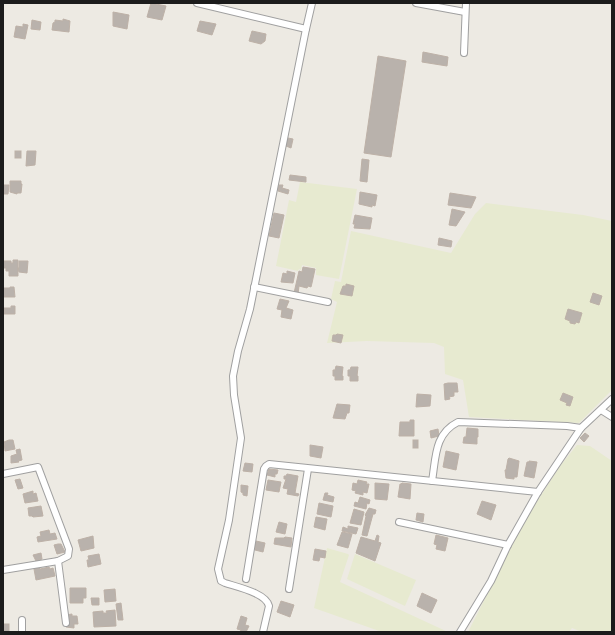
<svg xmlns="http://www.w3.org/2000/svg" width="615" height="635" viewBox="0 0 615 635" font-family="'Roboto Condensed',sans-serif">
  <rect width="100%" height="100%" fill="#edeae3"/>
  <g fill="#e7ead0">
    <polygon points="300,182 357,189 339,279 316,275 316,268 302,265 301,270 299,269 298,271 276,266 289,200 296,202"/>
    <polygon points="486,203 583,215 612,221 612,390 579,423 469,417 463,380 445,374 444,347 434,343 367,341 327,343 337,302 331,299 335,281 341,282 351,231 451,253 475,214"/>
    <polygon points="577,445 590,446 612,461 612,632 582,632 572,628 569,632 468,632 525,520 560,466"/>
    <polygon points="327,548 348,554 349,555 340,582 448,632 382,632 314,608"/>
    <polygon points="355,554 416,580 405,606 347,579"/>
  </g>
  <g fill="#b9b2ac" stroke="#bdb1a7">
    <polygon points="151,3 166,6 162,20 147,17"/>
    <polygon points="113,12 129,15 127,29 113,26"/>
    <polygon points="63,19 70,21 69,32 52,30 53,23 55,22 55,20 63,21"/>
    <polygon points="32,20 41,22 40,30 31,29"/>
    <polygon points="200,21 216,24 212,35 197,31"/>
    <polygon points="23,24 28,25 25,39 14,37 16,26 23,27"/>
    <polygon points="252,31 266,34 265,41 261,44 249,41"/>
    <polygon points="423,52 448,57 447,66 422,62"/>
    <polygon points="378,56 406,61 391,157 364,153"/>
    <polygon points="288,138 293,139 291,148 286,146"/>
    <rect x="15" y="151" width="6" height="7"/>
    <polygon points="27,151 36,151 35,165 26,166"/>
    <polygon points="362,159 369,160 367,182 360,181"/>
    <polygon points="290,175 306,177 306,182 289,180"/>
    <polygon points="10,181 21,181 21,184 22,184 21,193 17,193 17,194 10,192"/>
    <polygon points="3,185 9,185 8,194 3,194"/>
    <polygon points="279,185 283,185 282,188 289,190 288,194 278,191"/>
    <polygon points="360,192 377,195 375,206 372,205 372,207 359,204"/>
    <polygon points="450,193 476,197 471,208 448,205"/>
    <polygon points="452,209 465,212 456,226 449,225"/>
    <polygon points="274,213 284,215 279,238 269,236"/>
    <polygon points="355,215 372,218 370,229 354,228 355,224 353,224"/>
    <polygon points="439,238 452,241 451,247 438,245"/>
    <polygon points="13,260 18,260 18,276 9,276 9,271 6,271 6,268 3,268 3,261 11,261 11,263 13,263"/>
    <polygon points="19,261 28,261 27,273 19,272 18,268 19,268"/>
    <polygon points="303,267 315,269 312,283 311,287 308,286 307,288 299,286 298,294 294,293 299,271 302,272"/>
    <polygon points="287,271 295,273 293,283 281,282 283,273 287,274"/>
    <polygon points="346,284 354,286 352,296 340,294 343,286 346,286"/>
    <polygon points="10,287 14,287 15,297 3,297 3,288 10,288"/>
    <polygon points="593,293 602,296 599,305 590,302"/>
    <polygon points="280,299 289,301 286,308 293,310 291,319 281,317 282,310 277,309"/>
    <polygon points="11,306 15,306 15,314 4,314 4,308 11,308"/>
    <polygon points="568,309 582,313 579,323 576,322 575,324 570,323 570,321 565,319"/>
    <polygon points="337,334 343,335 341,343 332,341 333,335 336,335"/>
    <polygon points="336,366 343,367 342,376 343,376 343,380 335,380 335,376 333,376 333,370 335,370"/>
    <polygon points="351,367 358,367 357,376 358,376 358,381 350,381 350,376 348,376 348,370 350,370"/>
    <polygon points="448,383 457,383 458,392 454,392 454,396 449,397 450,399 445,400 444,384"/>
    <polygon points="563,393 573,397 570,406 566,405 567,403 560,400"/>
    <polygon points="417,394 431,395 430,406 416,407"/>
    <polygon points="337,404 350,405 349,413 347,413 345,419 333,418"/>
    <polygon points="410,420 414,420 414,436 399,436 400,422 410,422"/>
    <polygon points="467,428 478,429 478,437 477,437 477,444 463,443 464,437 466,437"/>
    <polygon points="438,429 439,436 431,438 430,431"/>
    <polygon points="585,433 589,436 584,442 580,438"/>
    <polygon points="9,440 13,440 15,449 5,451 4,442"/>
    <rect x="413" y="440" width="5" height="8"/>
    <polygon points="310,445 323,447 321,458 310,456"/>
    <polygon points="20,449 22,460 18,461 19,462 11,463 11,456 17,454 16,450"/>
    <polygon points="446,451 459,454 456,470 443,467"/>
    <polygon points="509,458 519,461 517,477 514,477 514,479 506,478 505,470 506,470 508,459"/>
    <polygon points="529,461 537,462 534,478 524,476 527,462 529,462"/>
    <polygon points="245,463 253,464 252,472 243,471"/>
    <polygon points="269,469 278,470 277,474 275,474 275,477 267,475"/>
    <polygon points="287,474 298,476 295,493 299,494 298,496 287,494 288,489 283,488 286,479 284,479 284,476 286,476"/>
    <polygon points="20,479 23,488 18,489 15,480"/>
    <polygon points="268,480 281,482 279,492 266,490"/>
    <polygon points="358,480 367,482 366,484 369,484 367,493 363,492 363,495 355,493 356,491 352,490 353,483 357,484"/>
    <polygon points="375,483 389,484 387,500 375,499"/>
    <polygon points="402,483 411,484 410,499 398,497 400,484 401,484"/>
    <polygon points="241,485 248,486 247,496 243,495 243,493 241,492"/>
    <polygon points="33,491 33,494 36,493 38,501 25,503 23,494"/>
    <polygon points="325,493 328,493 327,495 334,497 333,502 323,500"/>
    <polygon points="360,497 370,500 369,504 367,503 366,509 354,506 355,502 358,503"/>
    <polygon points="482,501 496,505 491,520 477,514"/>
    <polygon points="319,503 333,506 331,517 317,514"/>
    <polygon points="41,506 43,516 33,517 32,516 29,516 28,508"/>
    <polygon points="369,508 376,510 375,514 373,514 367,536 362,535 366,516 365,515"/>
    <polygon points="354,509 364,512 361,525 350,523"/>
    <polygon points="417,513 424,514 423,522 416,520"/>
    <polygon points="316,517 327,519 325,530 314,527"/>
    <polygon points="279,522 287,524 285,534 276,532"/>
    <polygon points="348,526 358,528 356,534 342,531 343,527 348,529"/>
    <polygon points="49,530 50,534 55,533 57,539 38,542 37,537 41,536 40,532"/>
    <polygon points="342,532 352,534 348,548 337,545"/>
    <polygon points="377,535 379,536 378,542 381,543 375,561 356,553 361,537 375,541"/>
    <polygon points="436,535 448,538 445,551 436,549 437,545 434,544"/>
    <polygon points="93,536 94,548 81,551 78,540"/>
    <polygon points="285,537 292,538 291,547 274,544 275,538 284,538"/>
    <polygon points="256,541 265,543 263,552 255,550"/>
    <polygon points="58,544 61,544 65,552 57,554 54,545"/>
    <polygon points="315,549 326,551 325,558 320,557 319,561 313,560"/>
    <polygon points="41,553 42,559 36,561 33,555"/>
    <polygon points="99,554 101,564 88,567 87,560 89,560 88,556"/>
    <polygon points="49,567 50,569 53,568 55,576 36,580 34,569 39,568 40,569"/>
    <polygon points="70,588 86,588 86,598 83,598 83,603 70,603"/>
    <polygon points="115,589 116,601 105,602 104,590"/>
    <polygon points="422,593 437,600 431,613 417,606"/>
    <polygon points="91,598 99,598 99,605 92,605"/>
    <polygon points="281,601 294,605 290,617 277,612"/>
    <polygon points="121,603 123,620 118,620 116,604"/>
    <polygon points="115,610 116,626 94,627 93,612 103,611 103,613 107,613 106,611"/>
    <polygon points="72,614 72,616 77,616 78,624 74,624 74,628 66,627 66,615"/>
    <polygon points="241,616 247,618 245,625 249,626 246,632 240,632 241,630 237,629"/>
    <rect x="3" y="624" width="6" height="8"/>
  </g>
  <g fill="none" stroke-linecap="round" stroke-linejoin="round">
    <g stroke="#a0a0a0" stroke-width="8">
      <g id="street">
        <polyline points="197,3 306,29"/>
        <polyline points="416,3 465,12"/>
        <polyline points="464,53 466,3"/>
        <polyline points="254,287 328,302"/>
        <polyline points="601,410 612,417"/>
        <polyline points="3,474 38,467 69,549 68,556 58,561 3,570"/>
        <path d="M432,481C436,458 434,434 458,422L567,426L581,428"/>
        <polyline points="399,522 508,545"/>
        <polyline points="58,561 66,623"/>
        <polyline points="246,579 264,469 266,466 269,464 538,492"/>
        <polyline points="289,589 308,469"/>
        <polyline points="22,620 22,632"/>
        <path d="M263,632L269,606C266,593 237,587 225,583L221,581L218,569L229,520L241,438L234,395L233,376L238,351L250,309L306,29L312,3"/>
        <polyline points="460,632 491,581 508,545 538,492 581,428 612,399"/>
      </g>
    </g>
    <use href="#street" stroke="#fff" stroke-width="6"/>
  </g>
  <rect width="615" height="635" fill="none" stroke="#1c1c1c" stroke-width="8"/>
</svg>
